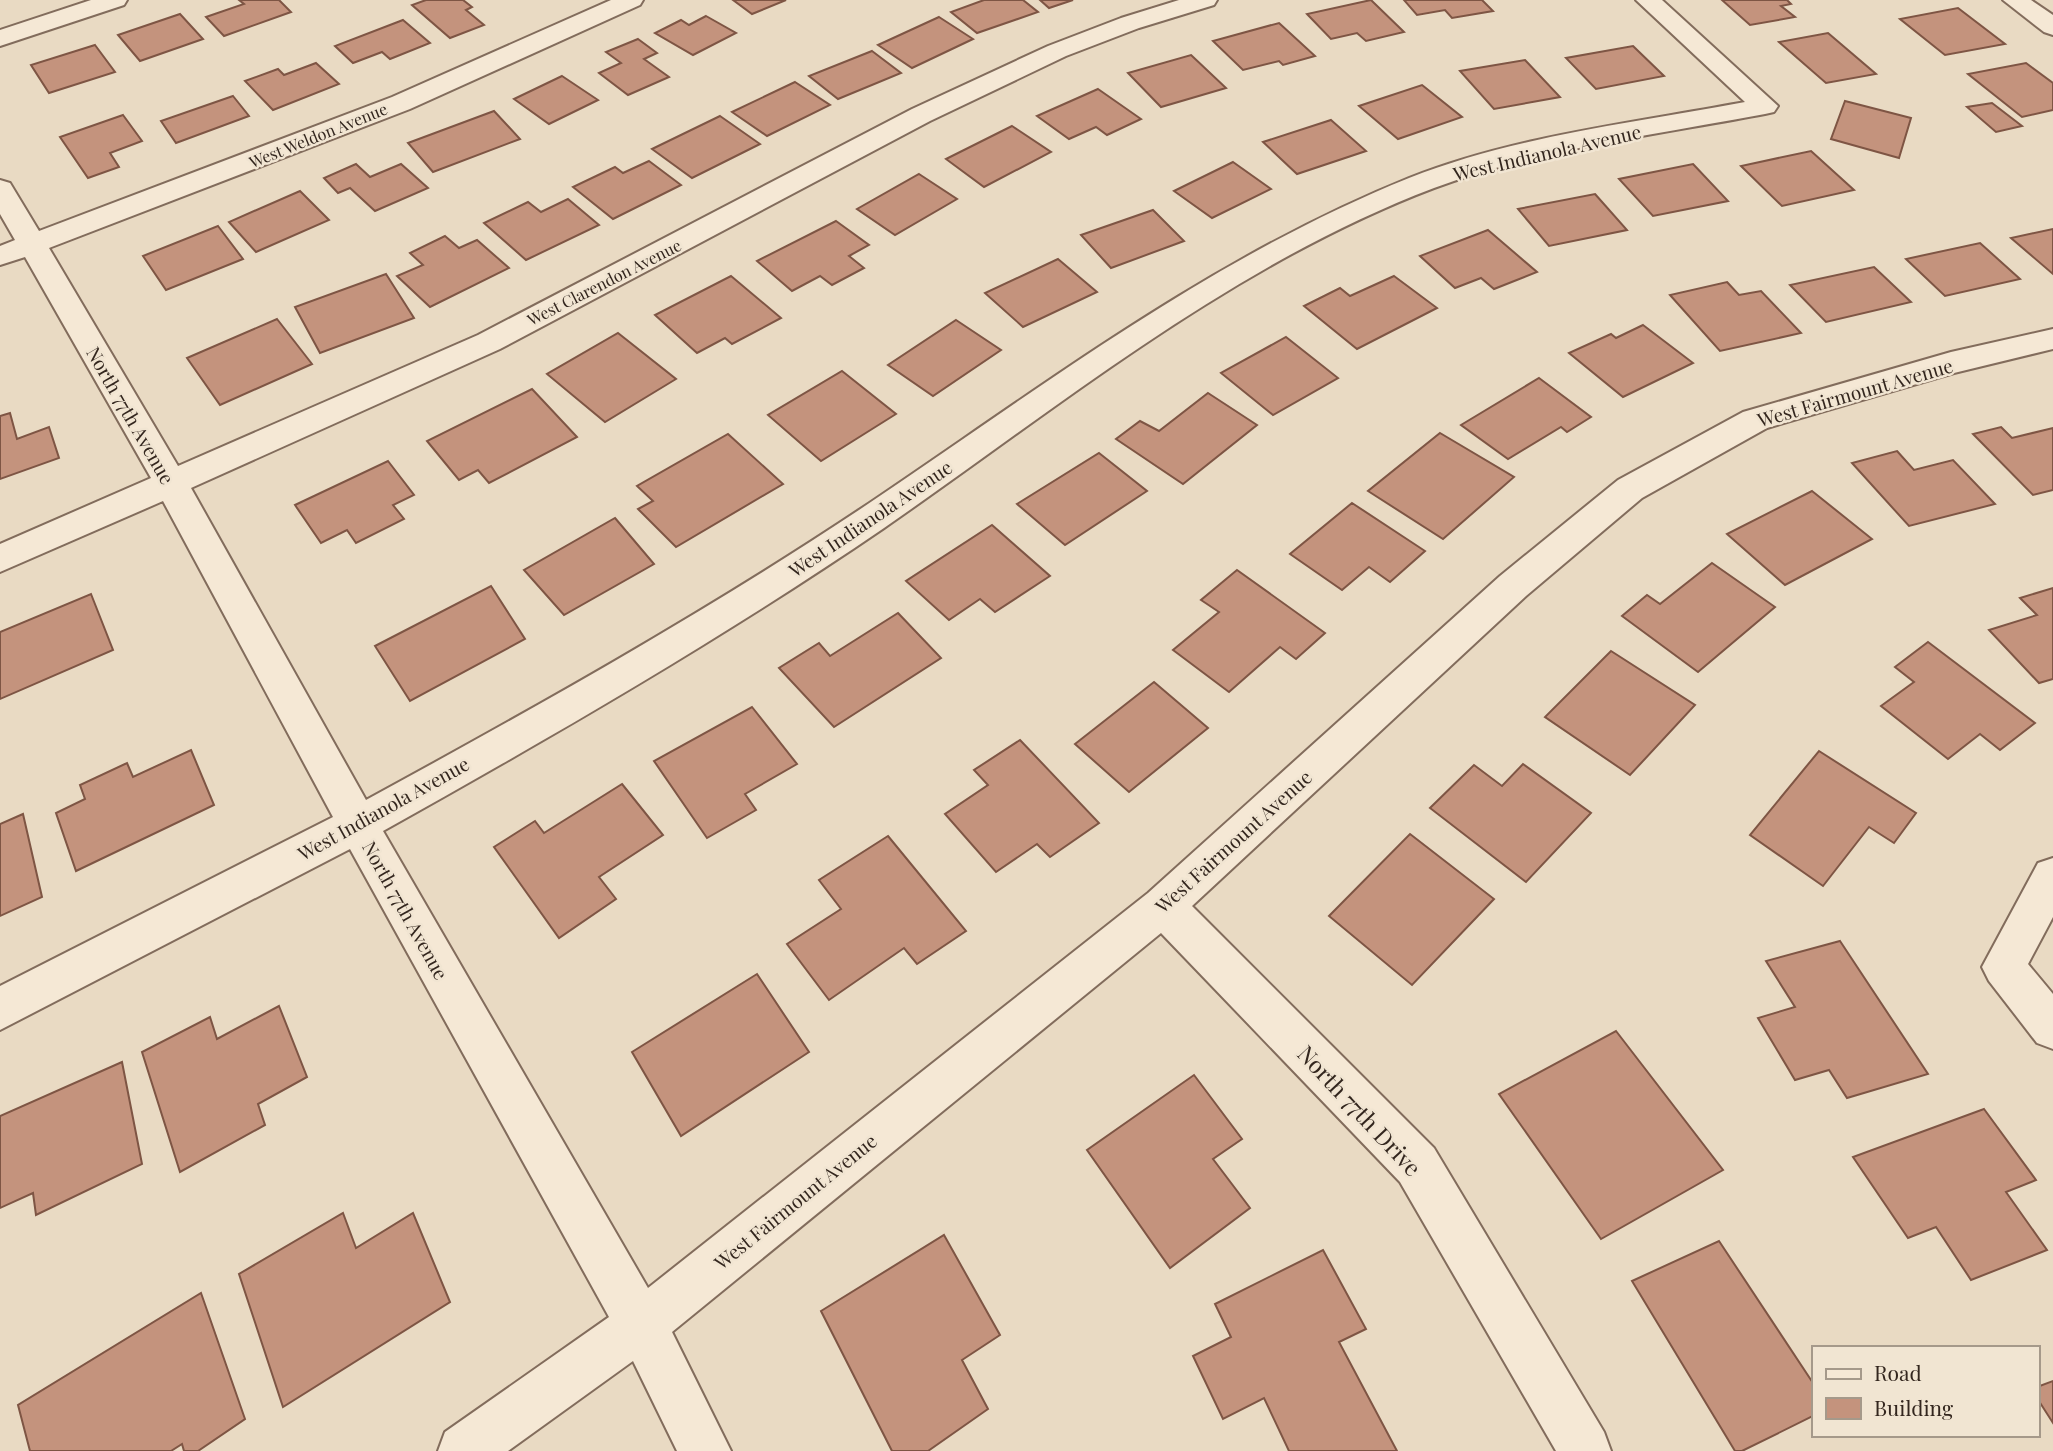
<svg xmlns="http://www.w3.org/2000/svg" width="2053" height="1451" viewBox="0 0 2053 1451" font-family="'Playfair Display',serif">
  <rect width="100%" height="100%" fill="#e9dac3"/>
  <g fill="#c4937d" stroke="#7e5544" stroke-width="2">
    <polygon points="239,0 279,0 291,12 224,36 206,17 244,4"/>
    <polygon points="426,0 463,0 472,7 466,10 484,25 450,38 412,5"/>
    <polygon points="733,0 786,0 752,14"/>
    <polygon points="984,0 1023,0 1038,12 977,33 951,12"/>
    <polygon points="1040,0 1073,0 1049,8"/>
    <polygon points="1371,0 1404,32 1366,41 1357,33 1331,39 1307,14"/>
    <polygon points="1404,0 1482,0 1493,11 1452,18 1445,10 1417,15"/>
    <polygon points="1722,0 1787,0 1791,4 1781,6 1795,17 1750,25"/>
    <polygon points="1958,8 2005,44 1945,55 1900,19"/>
    <polygon points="180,14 203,39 140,61 118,35"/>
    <polygon points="706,16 736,33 693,55 655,33 681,20 689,25"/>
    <polygon points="939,17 973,39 912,68 878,45"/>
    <polygon points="403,20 430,43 390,59 382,52 353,63 335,46"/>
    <polygon points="1279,23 1315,56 1283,65 1279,61 1243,70 1213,41"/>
    <polygon points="1828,33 1876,74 1826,83 1779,42"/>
    <polygon points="638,39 657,53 644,59 669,77 628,95 599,73 621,63 606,52"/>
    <polygon points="95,45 115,72 49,93 31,65"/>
    <polygon points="1633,46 1664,76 1596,89 1566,58"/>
    <polygon points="872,51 901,73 838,99 809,76"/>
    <polygon points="1191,55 1226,88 1161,107 1128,73"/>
    <polygon points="1525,60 1560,97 1494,109 1460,71"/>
    <polygon points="316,63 339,84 273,110 245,81 278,69 284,75"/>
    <polygon points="2026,63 2053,83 2053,110 2022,117 1968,74"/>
    <polygon points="562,76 598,100 549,124 514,99"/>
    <polygon points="795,82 830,105 767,136 732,112"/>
    <polygon points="1422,85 1462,117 1398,139 1359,106"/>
    <polygon points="1098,89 1141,119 1107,135 1096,127 1069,139 1037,116"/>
    <polygon points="233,96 249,116 176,143 161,121"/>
    <polygon points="1845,101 1911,118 1899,158 1831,139"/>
    <polygon points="1992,103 2022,126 1996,132 1967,107"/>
    <polygon points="494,111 520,139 433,172 408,143"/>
    <polygon points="123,115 142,141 110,153 119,167 88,178 60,137"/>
    <polygon points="720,116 760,144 692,178 652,149"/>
    <polygon points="1331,120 1366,151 1297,174 1263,142"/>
    <polygon points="1012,126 1051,152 984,187 946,159"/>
    <polygon points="1811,151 1854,190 1782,206 1741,166"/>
    <polygon points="649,161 681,185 613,219 573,187 615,167 623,173"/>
    <polygon points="1233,162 1271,189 1212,218 1174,191"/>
    <polygon points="356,164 370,177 401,164 428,188 375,211 350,188 338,193 324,178"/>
    <polygon points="1693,164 1728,201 1653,216 1619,179"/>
    <polygon points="919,174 957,199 895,235 857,209"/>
    <polygon points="300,191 329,220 256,252 229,222"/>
    <polygon points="1595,194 1627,230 1549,246 1518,209"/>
    <polygon points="568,199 599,225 526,260 484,223 528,202 541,212"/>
    <polygon points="1153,210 1184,241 1111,268 1081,235"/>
    <polygon points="836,221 869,245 849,256 864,268 832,285 820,276 792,291 757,261"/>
    <polygon points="218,226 243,259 166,290 143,256"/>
    <polygon points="2053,229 2053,274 2011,238"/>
    <polygon points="1488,230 1537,272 1494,289 1481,278 1455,288 1420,256"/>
    <polygon points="445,236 459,248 477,240 509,268 430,307 397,276 423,265 410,253"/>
    <polygon points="1980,243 2020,279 1945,296 1906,259"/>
    <polygon points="1058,259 1097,292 1023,327 985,293"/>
    <polygon points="1874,267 1911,302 1826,322 1790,285"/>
    <polygon points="386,274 414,318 320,353 295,307"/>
    <polygon points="731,276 781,318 732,344 725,338 697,353 655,315"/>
    <polygon points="1394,276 1437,308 1357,349 1304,306 1340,288 1350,296"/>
    <polygon points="1727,282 1739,295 1761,291 1801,333 1720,351 1670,295"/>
    <polygon points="277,319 312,364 220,405 187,358"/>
    <polygon points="956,320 1001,350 933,396 888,365"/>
    <polygon points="1643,325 1693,363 1623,397 1569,353 1611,334 1616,338"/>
    <polygon points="618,333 676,379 605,422 547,374"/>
    <polygon points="1286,337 1338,378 1273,415 1221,373"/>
    <polygon points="842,371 896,414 821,461 768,415"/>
    <polygon points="1539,378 1591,417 1567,432 1561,427 1508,459 1461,425"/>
    <polygon points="532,389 577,437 489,483 478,470 459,480 427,441"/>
    <polygon points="1208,393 1257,425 1183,484 1116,439 1140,421 1159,431"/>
    <polygon points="10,413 17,439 49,427 59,458 0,479 0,416"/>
    <polygon points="2001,427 2012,438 2053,428 2053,490 2033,495 1973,434"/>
    <polygon points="1440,433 1514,477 1443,539 1368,491"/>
    <polygon points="728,434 783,484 676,547 638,509 653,501 637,486"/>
    <polygon points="1897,451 1914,470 1953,460 1995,504 1909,526 1852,463"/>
    <polygon points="1099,453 1147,491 1065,545 1017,504"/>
    <polygon points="388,461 414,495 393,505 404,519 356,543 347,530 321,543 295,505"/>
    <polygon points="1812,491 1872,539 1785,585 1727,534"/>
    <polygon points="1352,503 1425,551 1390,582 1369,567 1342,590 1290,554"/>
    <polygon points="615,518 654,564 564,615 524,570"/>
    <polygon points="992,525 1050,576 995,612 980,599 949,620 906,581"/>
    <polygon points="1712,563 1775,607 1698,672 1622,616 1647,595 1660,604"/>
    <polygon points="1237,570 1325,633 1296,659 1280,647 1229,692 1173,650 1219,612 1201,600"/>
    <polygon points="491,586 525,639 410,701 375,646"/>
    <polygon points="2053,588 2053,679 2039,683 1989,630 2037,615 2020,598"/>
    <polygon points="91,594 113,650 0,699 0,632"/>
    <polygon points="898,613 941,658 834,727 779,668 819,643 830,656"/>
    <polygon points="1928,642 2035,723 2000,750 1980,734 1948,759 1881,706 1914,682 1895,667"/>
    <polygon points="1611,651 1695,705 1630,775 1545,717"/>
    <polygon points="1154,682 1208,728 1129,792 1075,744"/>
    <polygon points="752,707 797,764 745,794 756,810 707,838 654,761"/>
    <polygon points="1020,740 1099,823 1050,857 1037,844 996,872 945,814 988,785 974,770"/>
    <polygon points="191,750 214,805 76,871 56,813 85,799 80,785 127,763 133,777"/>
    <polygon points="1819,751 1916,813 1894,843 1869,827 1823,886 1750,835"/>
    <polygon points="1523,764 1591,813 1526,882 1430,808 1474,765 1502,786"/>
    <polygon points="622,784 663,835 599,877 616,899 559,938 494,847 535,821 544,833"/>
    <polygon points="23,814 42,897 0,916 0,824"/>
    <polygon points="1410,834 1494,899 1412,985 1329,916"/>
    <polygon points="888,836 966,931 917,964 904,948 829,1000 787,944 841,909 819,880"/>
    <polygon points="1840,941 1928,1074 1847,1098 1829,1070 1795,1080 1758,1018 1795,1007 1766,961"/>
    <polygon points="757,974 809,1052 681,1136 632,1052"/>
    <polygon points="279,1006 307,1077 258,1104 265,1125 180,1172 142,1052 210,1017 217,1039"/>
    <polygon points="1616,1031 1723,1170 1601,1239 1499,1094"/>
    <polygon points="122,1062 142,1164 36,1215 33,1193 0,1208 0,1116"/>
    <polygon points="1194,1075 1242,1139 1213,1159 1250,1208 1170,1268 1087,1150"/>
    <polygon points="1984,1109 2036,1180 2006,1192 2047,1250 1971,1280 1936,1227 1908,1238 1853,1157"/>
    <polygon points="343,1213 356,1248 413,1213 450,1302 283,1407 239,1274"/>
    <polygon points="944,1235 1000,1335 962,1360 988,1409 928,1451 892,1451 821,1311"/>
    <polygon points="1719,1241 1813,1383 1813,1416 1742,1451 1735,1451 1632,1281"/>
    <polygon points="1323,1250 1366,1329 1339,1342 1397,1451 1289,1451 1264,1398 1223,1419 1193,1356 1231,1337 1215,1304"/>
    <polygon points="201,1293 245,1419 198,1451 184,1451 182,1444 171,1451 30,1451 18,1405"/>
    <polygon points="2053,1381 2053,1423 2037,1398 2037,1387"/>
  </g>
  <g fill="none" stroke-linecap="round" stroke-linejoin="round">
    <g stroke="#826c5c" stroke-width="4">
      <g id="street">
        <polygon points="91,0 127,0 124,5 0,46 0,30"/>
        <path d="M611,0H643L640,5L410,109L49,248L178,466L478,335L912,109L1048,46L1121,18L1179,0H1217L1214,5L1139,28L1066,56L930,121L500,349L191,488L366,800C533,709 701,615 859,510C1038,390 1208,259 1409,178C1515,136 1633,123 1745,102L1636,0H1662L1778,106L1774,112L1765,114C1654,135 1540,149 1434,188C1231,265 1060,406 884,528C723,638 553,736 383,831L648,1288L1148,893L1500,576L1618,480L1743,412L1951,352L2053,329V349L1954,373L1767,428L1642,498L1526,596L1192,906L1434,1148L1604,1432L1611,1451H1556L1400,1182L1161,933L672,1332L731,1451H677L633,1361L508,1451H438L445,1432L609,1317L350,849L0,1030V986L333,817L163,501L0,572V544L151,478L25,257L0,265V246L15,240L0,214V180L10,183L39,231L392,97Z"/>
        <polygon points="2003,0 2031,0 2053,15 2053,35 2044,32"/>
        <polygon points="2053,858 2053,917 2028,964 2053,994 2053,1049 2037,1043 1989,981 1982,967 2038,863"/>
      </g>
    </g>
    <use href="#street" fill="#f5e8d5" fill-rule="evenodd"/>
  </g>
  <g text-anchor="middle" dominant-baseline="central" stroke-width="5" stroke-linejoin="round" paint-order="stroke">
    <g font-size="16" fill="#33261e" stroke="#f1e5d2">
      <text transform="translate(318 135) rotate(-22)">West Weldon Avenue</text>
      <text transform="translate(604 282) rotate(-27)">West Clarendon Avenue</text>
    </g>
    <g font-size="19" fill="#33261e" stroke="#f1e5d2">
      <text transform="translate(1547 152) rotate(-13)">West Indianola Avenue</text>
      <text transform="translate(1855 392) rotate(-16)">West Fairmount Avenue</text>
      <text transform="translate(131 415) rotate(60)">North 77th Avenue</text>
      <text transform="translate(870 518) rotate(-34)">West Indianola Avenue</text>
      <text transform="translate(383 808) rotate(-29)">West Indianola Avenue</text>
      <text transform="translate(1233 841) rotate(-42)">West Fairmount Avenue</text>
      <text transform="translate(406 910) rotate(61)">North 77th Avenue</text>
      <text transform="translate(795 1201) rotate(-39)">West Fairmount Avenue</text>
    </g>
    <g font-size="23" fill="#33261e" stroke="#f1e5d2">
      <text transform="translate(1360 1110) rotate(47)">North 77th Drive</text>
    </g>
  </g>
  <rect x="1812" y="1346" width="228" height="91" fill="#f1e5d2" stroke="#a5998a" stroke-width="2"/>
  <rect x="1826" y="1369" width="35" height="10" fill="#f5e8d5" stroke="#a5998a" stroke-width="2"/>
  <text x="1874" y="1381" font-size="21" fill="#33261e">Road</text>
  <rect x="1826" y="1398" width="35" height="21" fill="#c4937d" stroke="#a5998a" stroke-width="2"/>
  <text x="1874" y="1416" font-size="21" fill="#33261e">Building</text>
</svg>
